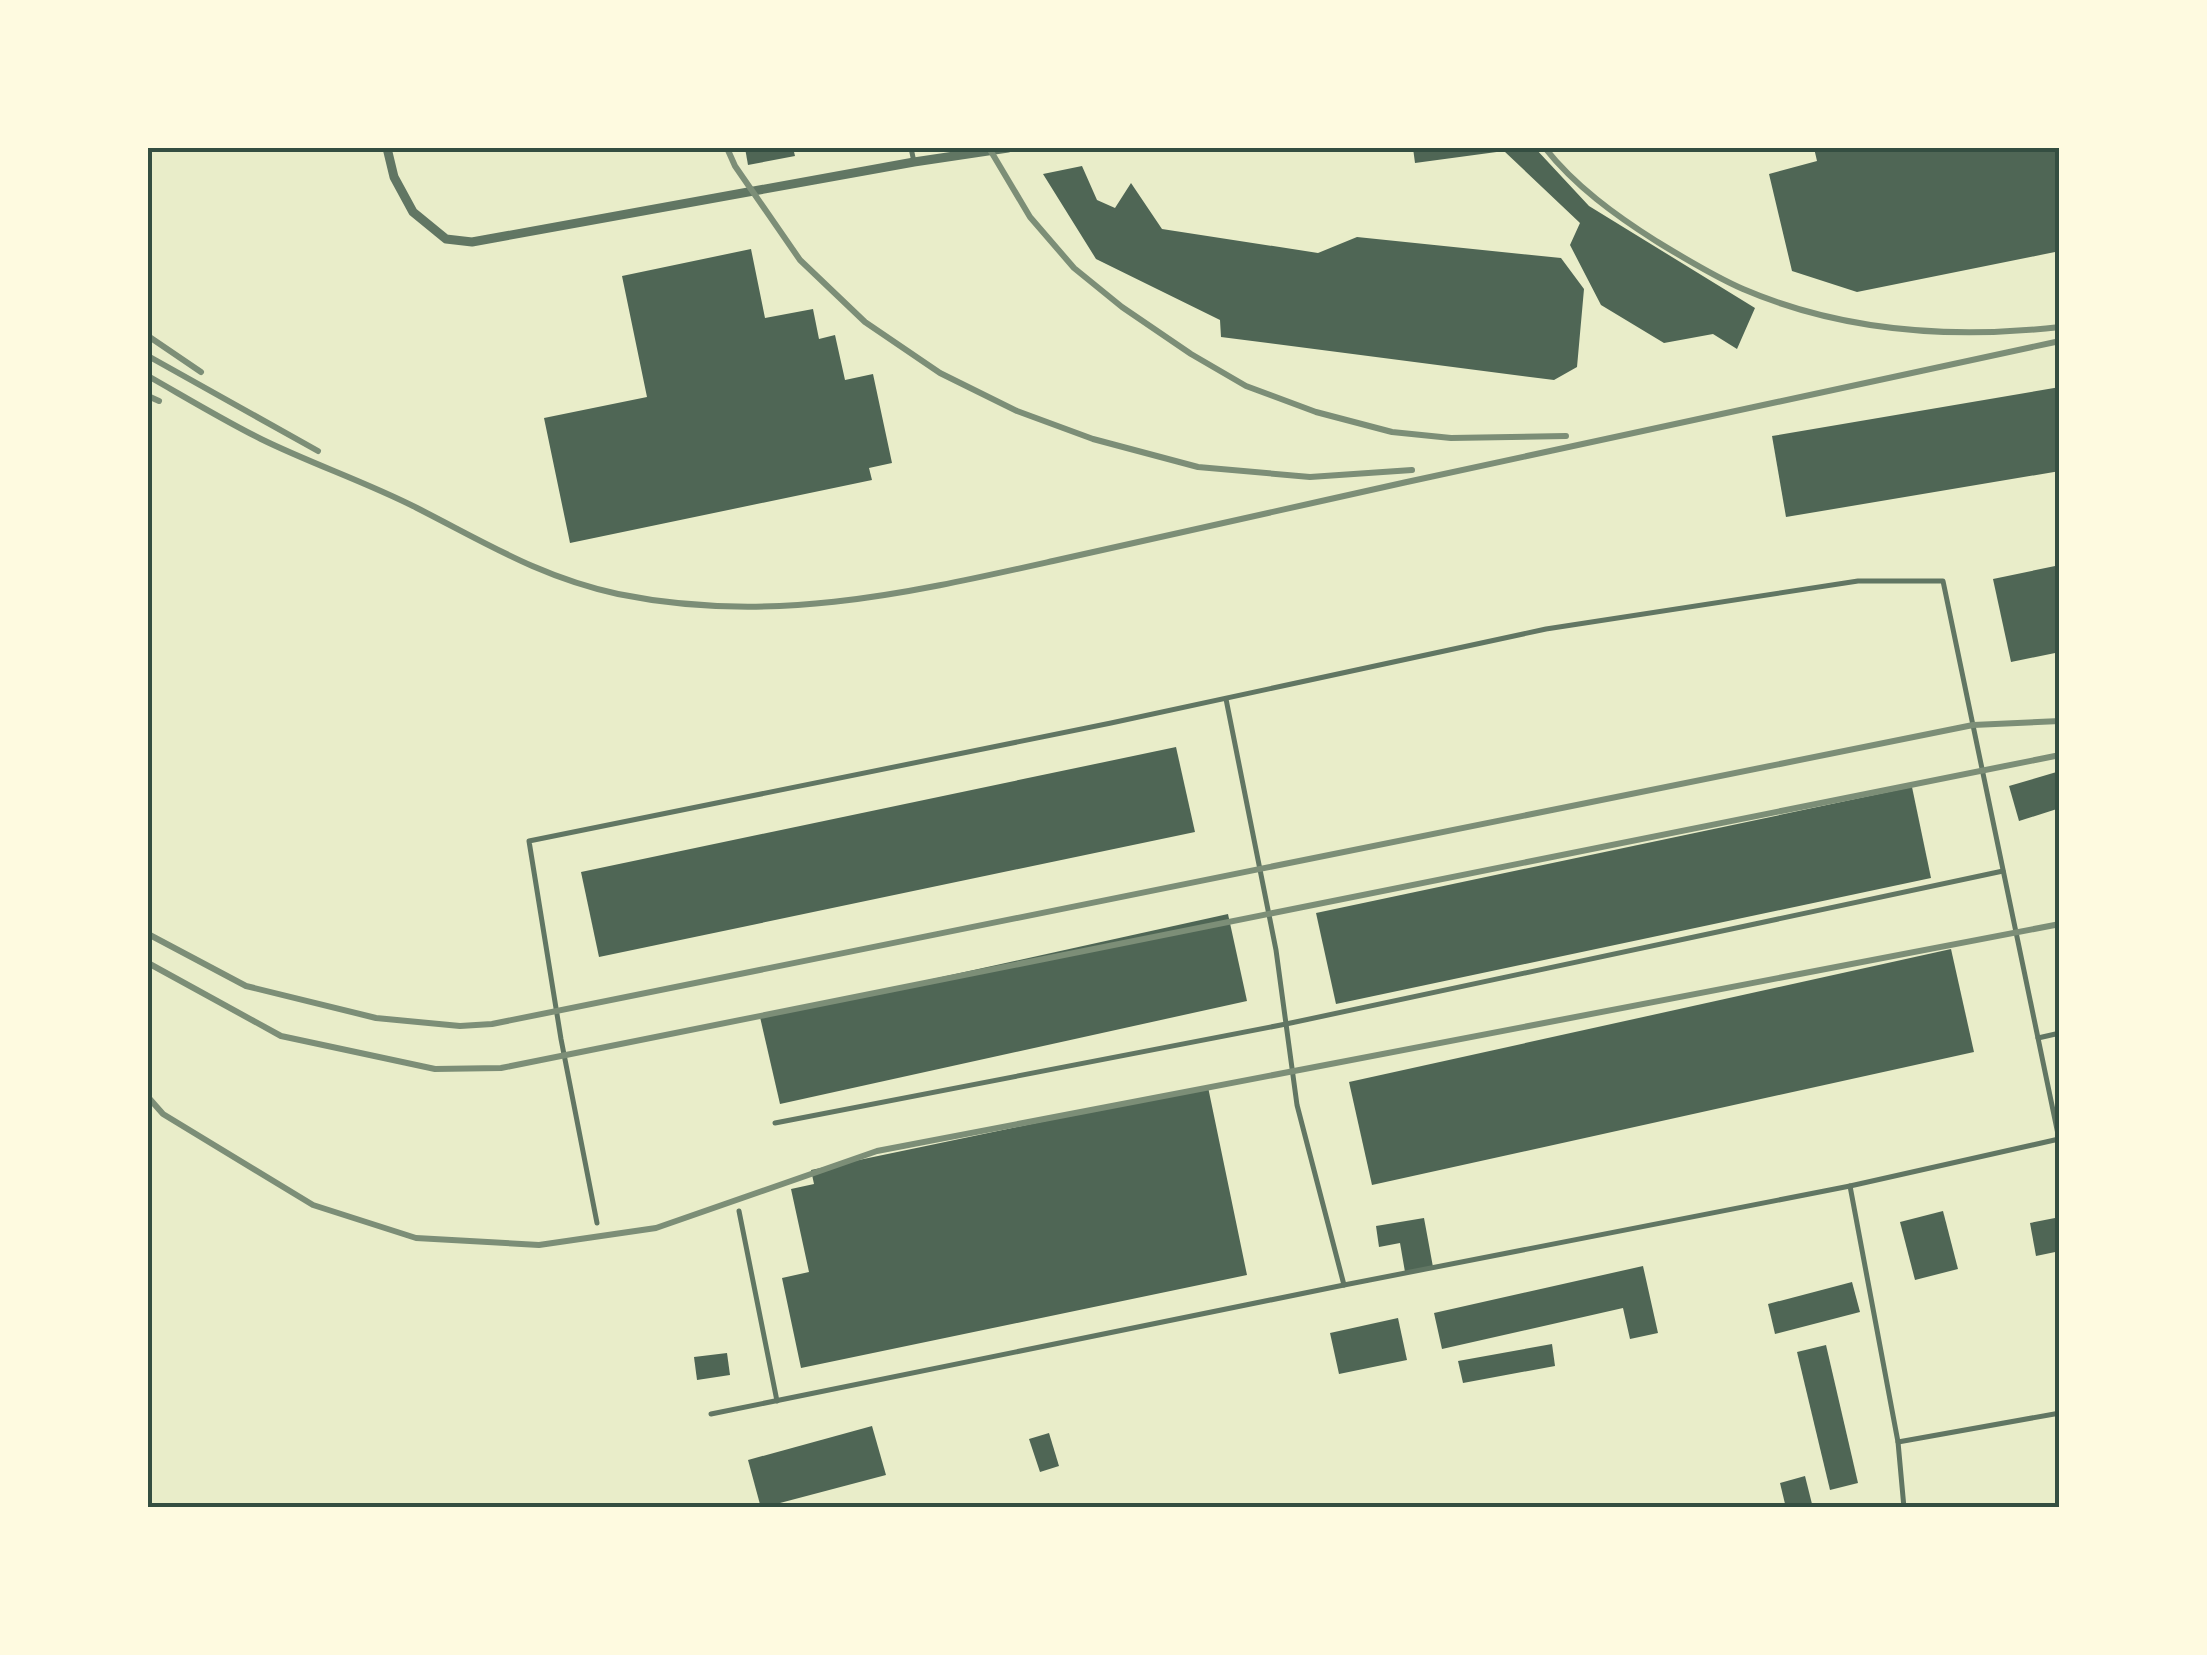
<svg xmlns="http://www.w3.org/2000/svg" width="2207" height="1655" viewBox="0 0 2207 1655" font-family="Roboto,sans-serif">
  <rect width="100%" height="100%" fill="#e9edc9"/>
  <g fill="#4f6655">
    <polygon points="745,148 793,148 795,156 748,165"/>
    <polygon points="1413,148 1535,148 1589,206 1755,308 1737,349 1713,334 1664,343 1601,305 1570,245 1580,223 1504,151 1415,163"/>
    <polygon points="1814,148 2060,148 2060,251 1857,292 1792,271 1769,174 1817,161"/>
    <polygon points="1082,166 1097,200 1115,208 1131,183 1162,229 1318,253 1357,237 1561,258 1584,289 1577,367 1554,380 1221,337 1220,320 1096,259 1043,174"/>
    <polygon points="751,249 765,318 813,309 819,339 835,335 845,380 873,374 892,463 869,468 872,480 570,543 544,418 647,397 622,276"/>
    <polygon points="2060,387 2060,471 1786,517 1772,436"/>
    <polygon points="2060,565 2060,652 2011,662 1993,579"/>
    <polygon points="1176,747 1195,832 599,957 581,872"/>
    <polygon points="2060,771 2060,808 2019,821 2009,786"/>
    <polygon points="1912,787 1931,878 1336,1004 1316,913"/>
    <polygon points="1228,914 1247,1001 780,1104 760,1017"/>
    <polygon points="1951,949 1974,1052 1372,1185 1349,1082"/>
    <polygon points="1208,1087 1247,1275 801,1368 782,1278 809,1272 791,1189 814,1184 811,1170"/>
    <polygon points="1943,1211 1958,1269 1915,1280 1900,1222"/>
    <polygon points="2060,1217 2060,1251 2036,1256 2030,1223"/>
    <polygon points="1424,1218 1433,1267 1405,1272 1400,1243 1379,1247 1376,1226"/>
    <polygon points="1643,1266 1658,1333 1630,1339 1623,1308 1442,1349 1434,1313"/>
    <polygon points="1852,1282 1860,1312 1775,1334 1768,1304"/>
    <polygon points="1398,1318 1407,1360 1339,1374 1330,1333"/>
    <polygon points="1552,1344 1555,1366 1463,1383 1458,1361"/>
    <polygon points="1826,1345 1858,1483 1830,1490 1797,1352"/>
    <polygon points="727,1353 730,1375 697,1380 694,1357"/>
    <polygon points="872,1426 886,1475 761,1508 748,1460"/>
    <polygon points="1049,1433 1059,1466 1040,1472 1029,1439"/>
    <polygon points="1805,1476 1813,1508 1786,1508 1780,1483"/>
  </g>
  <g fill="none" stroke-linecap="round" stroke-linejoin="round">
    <g stroke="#617663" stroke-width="5">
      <polyline points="911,148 914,162"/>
      <polyline points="1226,699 1276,950 1297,1105 1344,1285 1850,1186"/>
      <polyline points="2038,1038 2060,1033"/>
      <polyline points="775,1123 1286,1024 2003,871"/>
      <polyline points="739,1211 777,1401"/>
      <polyline points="597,1223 561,1039 529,841 1111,723 1546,629 1858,581 1943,581 2059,1139 1850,1186 1898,1442 1904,1508"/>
      <polyline points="711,1414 1344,1285"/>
      <polyline points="1898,1442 2060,1413"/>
    </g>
    <polyline stroke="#617663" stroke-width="9" points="387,148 394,177 413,212 446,239 472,242 914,162 1008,148"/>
    <g stroke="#7c8e77" stroke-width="6">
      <polyline points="727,148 735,166 800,260 865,322 940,373 1017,411 1093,439 1198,467 1310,477 1412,470"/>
      <polyline points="989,148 1030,217 1074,268 1122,307 1191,354 1246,386 1316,412 1392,432 1451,438 1566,436"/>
      <path d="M1545,148C1575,186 1615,215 1656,241C1684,258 1713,276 1743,289C1843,332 1953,339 2060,327"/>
      <polyline points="148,336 201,372"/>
      <polyline points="148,356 318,451"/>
      <path d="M148,376C185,397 223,420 261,439C312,464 366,482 417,508C486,543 540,577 618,594C770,625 905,594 1053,561C1144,540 1235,520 1326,500C1570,445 1815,395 2060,341"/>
      <polyline points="148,396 159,401"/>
      <polyline points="148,934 246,986 376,1018 460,1026 492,1024 1973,725 2060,721"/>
      <polyline points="148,963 281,1036 435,1069 501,1068 2060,755"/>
      <polyline points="148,1097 163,1114 313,1205 416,1238 539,1245 656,1228 877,1151 2060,924"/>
    </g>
  </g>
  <rect width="2207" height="1655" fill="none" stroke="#fefae0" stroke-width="300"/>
  <rect x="150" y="150" width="1907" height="1355" fill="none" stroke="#344e41" stroke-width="4"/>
</svg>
